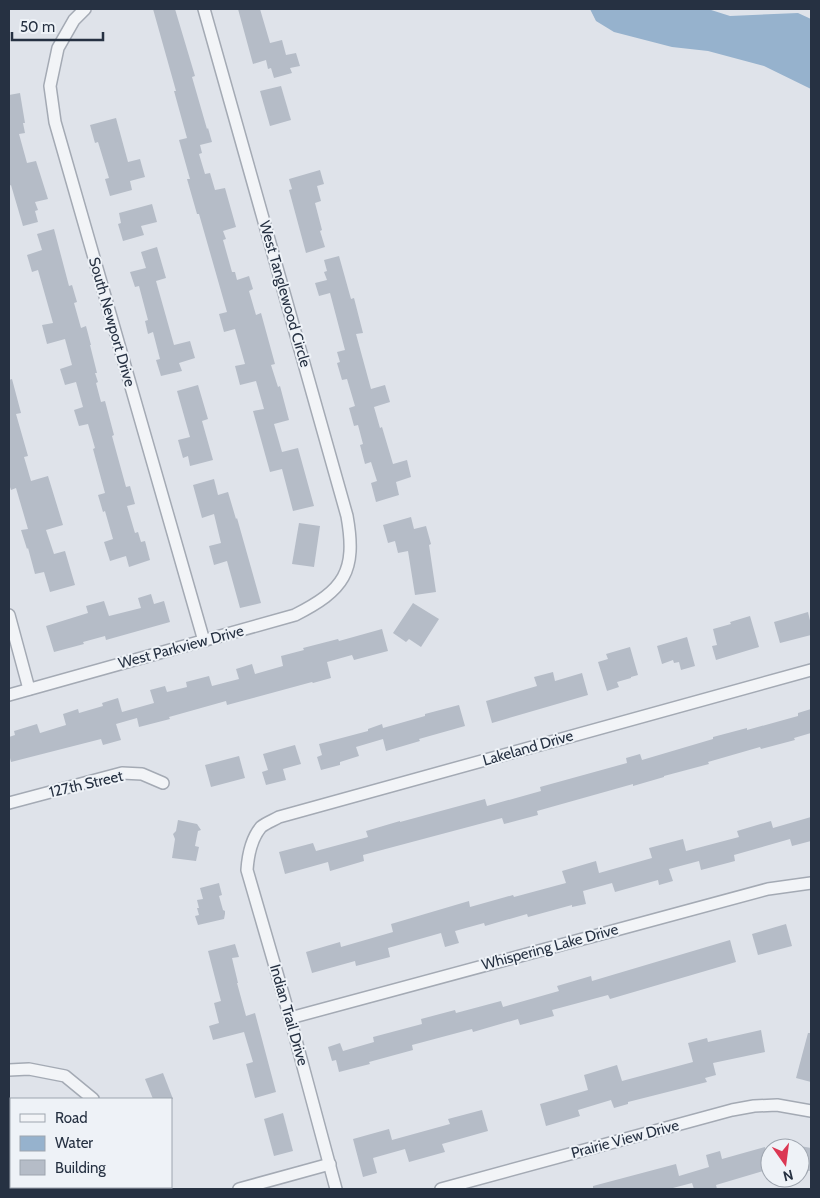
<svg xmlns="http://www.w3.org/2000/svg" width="820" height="1198" viewBox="0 0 820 1198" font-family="Cabin,sans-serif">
  <rect width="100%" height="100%" fill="#dfe3ea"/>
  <polygon fill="#96b2cd" points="590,9 708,9 730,16 798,13 811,19 811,89 764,66 708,51 672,47 614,32 596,21"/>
  <g fill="#b5bcc7">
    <polygon points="153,9 175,9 195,76 192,77 207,129 208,128 212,142 200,145 202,153 199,154 205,174 210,173 215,190 225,188 236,227 223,231 226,239 223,240 232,272 235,272 237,280 249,276 253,289 249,291 256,315 261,313 275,364 271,365 278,387 280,386 289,420 274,424 282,452 298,448 314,506 293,511 282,469 270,472 253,411 264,409 256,381 240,385 235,366 245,364 235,329 224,332 219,314 227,312 199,214 197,214 187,179 190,179 179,140 187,138 174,91 176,91"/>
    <polygon points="238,9 260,9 270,43 282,40 286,55 296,53 300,66 290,68 292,73 274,78 271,68 268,69 266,60 253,64"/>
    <polygon points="281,86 291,120 270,126 260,91"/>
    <polygon points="20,93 25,123 23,123 25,133 19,134 27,163 36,161 48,199 35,202 38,210 35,211 38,222 23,226 11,185 9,186 9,95"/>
    <polygon points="116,118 128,162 140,159 145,177 130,181 132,190 110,196 105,179 109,178 98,142 95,143 90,125"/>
    <polygon points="320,170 324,184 317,186 321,201 315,203 322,230 320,231 325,247 306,253 289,190 292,189 289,179"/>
    <polygon points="152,204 157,222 141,226 144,235 123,241 118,224 121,223 119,213"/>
    <polygon points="54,229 69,286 72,285 77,302 74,303 81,328 86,326 91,345 90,345 97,373 95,373 98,382 96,383 101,402 105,401 114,435 112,436 126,487 130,486 135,504 127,506 135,533 138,532 141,542 145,541 150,560 129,567 126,556 110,561 104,542 113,539 105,511 103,512 98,495 105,493 93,449 95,448 88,424 79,426 74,410 83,407 76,382 65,385 60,369 72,365 65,339 47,344 42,325 53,323 38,270 32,272 27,255 42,250 37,234"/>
    <polygon points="157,247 166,278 156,281 174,345 190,341 195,358 179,363 182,371 161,376 156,360 160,359 153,332 148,334 145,321 148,320 139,286 135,287 130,272 146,268 141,252"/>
    <polygon points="339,256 351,299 354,298 363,333 356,334 371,389 385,385 390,402 374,407 380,428 382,427 393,464 407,460 411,477 396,482 399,495 376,502 371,483 377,481 371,462 365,464 360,445 363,444 358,425 354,426 349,408 355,406 347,379 342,380 337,363 340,362 337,352 345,350 330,293 319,296 315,283 327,280 324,272 327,271 324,260"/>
    <polygon points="12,379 21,413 16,414 28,456 24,457 31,481 48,476 63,525 46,530 54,554 65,551 75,585 50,592 44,572 35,574 28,548 27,549 21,530 28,529 16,488 11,490 9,484 9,380"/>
    <polygon points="198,385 208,419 202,421 213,460 190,466 188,456 183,458 178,440 190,437 177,391"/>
    <polygon points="214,479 218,495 228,492 236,519 237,518 261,603 240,608 227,561 214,565 209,546 221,543 214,514 202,518 193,485"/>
    <polygon points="411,517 414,529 426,526 431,544 429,545 436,592 415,595 408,551 398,553 395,541 388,543 383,525"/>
    <polygon points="299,523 320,526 314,567 292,564"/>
    <polygon points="151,594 154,604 164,601 170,622 106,640 105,636 83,642 84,644 54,652 46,626 88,613 86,606 104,601 109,616 141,608 138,598"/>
    <polygon points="413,603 439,619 421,647 409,639 406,642 393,633"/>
    <polygon points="808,612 811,625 811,635 780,643 774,622"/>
    <polygon points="750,616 759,647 716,660 712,646 717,645 713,629 731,624 730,622"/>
    <polygon points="382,629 388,651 354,660 352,655 327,662 331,678 313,683 312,682 227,705 226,701 169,717 170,719 139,727 137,718 116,724 121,740 103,745 101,739 11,762 9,754 9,737 15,735 14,731 37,724 40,733 66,725 63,714 78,709 79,713 103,706 102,703 118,698 122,712 154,703 150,690 165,686 167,692 187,687 186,682 209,676 212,686 239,679 236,669 252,664 255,674 283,666 281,656 304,650 303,648 338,639 339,641"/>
    <polygon points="687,637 695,666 681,670 679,662 674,663 673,660 662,664 657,646"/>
    <polygon points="630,647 638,675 631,677 631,678 617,682 619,687 607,691 598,662 608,659 606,654"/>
    <polygon points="553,672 555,681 582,673 588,695 492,723 486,701 537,686 534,677"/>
    <polygon points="459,705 465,726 419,739 420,741 386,751 383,739 356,747 359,756 340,762 340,765 321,770 317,757 322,755 319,744 368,731 368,729 382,724 383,728 425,716 425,714"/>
    <polygon points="811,709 811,733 794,738 795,740 761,749 760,747 708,762 709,764 664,776 664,777 633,786 633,784 537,811 538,815 504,824 502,818 363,855 364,861 330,871 328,862 285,874 279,852 313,843 316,851 368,837 366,831 400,821 400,822 485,799 487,806 541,791 540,787 627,763 626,758 640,754 642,760 713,739 713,737 747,728 747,730 798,716 798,713"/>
    <polygon points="295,745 301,764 283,769 286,780 266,785 262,772 268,770 263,754"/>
    <polygon points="239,756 245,778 211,787 205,765"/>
    <polygon points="811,817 811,841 792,846 790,839 734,855 735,861 701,870 699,861 669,869 673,881 659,885 658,880 615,892 612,883 583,891 586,904 572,907 572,905 528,917 527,914 485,926 484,923 455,931 459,943 445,947 441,933 388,948 390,957 356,966 355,961 312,973 306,952 340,942 341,947 393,932 391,924 469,901 470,907 513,895 514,897 566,883 562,871 596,861 599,873 652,858 649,848 683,839 686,851 739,837 737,831 771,821 773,828"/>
    <polygon points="178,820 197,824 201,830 198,831 195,846 199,847 196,861 172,858 175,839 173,834 176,831"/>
    <polygon points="219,883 222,895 219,896 223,910 225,911 225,914 224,919 198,925 195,916 199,915 197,908 199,908 197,900 203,899 200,888"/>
    <polygon points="786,924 792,946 758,955 752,934"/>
    <polygon points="730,940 736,962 610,999 608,995 552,1010 554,1016 520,1025 518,1019 473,1032 472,1029 412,1045 413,1050 369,1062 370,1064 339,1072 336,1060 332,1061 328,1047 340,1043 343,1051 374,1042 373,1037 422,1024 421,1019 455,1010 456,1013 501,1001 503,1007 559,991 557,986 591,976 592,981"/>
    <polygon points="235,944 239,957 232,958 238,983 237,983 246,1016 255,1013 276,1092 255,1098 246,1064 253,1062 244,1032 213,1040 209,1026 219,1023 214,1003 221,1001 208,951"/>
    <polygon points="761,1030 765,1052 713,1063 716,1075 705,1078 707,1082 628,1102 628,1104 614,1108 611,1100 578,1110 580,1116 546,1126 540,1104 588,1090 584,1075 617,1065 622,1081 693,1062 688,1043 707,1038 708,1042"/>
    <polygon points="808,1033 811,1033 811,1082 796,1078"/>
    <polygon points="163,1073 173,1099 153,1099 145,1079"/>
    <polygon points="482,1110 488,1131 442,1144 445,1152 409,1162 405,1149 373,1158 377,1173 363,1177 353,1139 389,1129 392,1140 450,1124 448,1119"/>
    <polygon points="283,1113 293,1151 274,1156 264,1119"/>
    <polygon points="800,1146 811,1148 811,1171 800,1170"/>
    <polygon points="765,1147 770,1164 770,1169 716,1185 717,1189 694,1189 692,1183 669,1189 593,1189 593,1186 676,1164 679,1176 709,1167 706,1155 720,1151 722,1159"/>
  </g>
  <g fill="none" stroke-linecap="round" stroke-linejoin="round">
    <g stroke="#a4aab4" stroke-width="14">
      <g id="street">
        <polyline points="85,9 74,20 58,48 50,86 55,122 204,641"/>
        <polyline points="9,615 29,689"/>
        <path d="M9,695L295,615C344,590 357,572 347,516L204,9"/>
        <polyline points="9,803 122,773 142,774 163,783"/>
        <polyline points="290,1018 768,889 811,883"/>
        <polyline points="9,1070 29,1069 65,1076 93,1099"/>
        <polyline points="127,1187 128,1189"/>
        <polyline points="239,1189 330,1164"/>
        <path d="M336,1189L290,1018L247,870C248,855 251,839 261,827C266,823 274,820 279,817L811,670"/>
        <polyline points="441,1189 732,1110 754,1106 777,1105 811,1111"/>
      </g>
    </g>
    <use href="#street" stroke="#f2f4f7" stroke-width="11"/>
  </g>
  <g text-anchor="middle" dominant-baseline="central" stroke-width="4" stroke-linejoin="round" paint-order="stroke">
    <g font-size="15" fill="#263142" stroke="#eef2f7">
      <text transform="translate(285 294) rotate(74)">West Tanglewood Circle</text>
      <text transform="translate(112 322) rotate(74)">South Newport Drive</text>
      <text transform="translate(181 647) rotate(-15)">West Parkview Drive</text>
      <text transform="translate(528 748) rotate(-16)">Lakeland Drive</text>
      <text transform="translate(86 784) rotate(-13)">127th Street</text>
      <text transform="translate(550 947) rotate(-15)">Whispering Lake Drive</text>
      <text transform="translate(289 1015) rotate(74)">Indian Trail Drive</text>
      <text transform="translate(625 1139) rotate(-15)">Prairie View Drive</text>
    </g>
  </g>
  <rect width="820" height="1198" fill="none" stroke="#263142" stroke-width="20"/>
  <rect x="10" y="1098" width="162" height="90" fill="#eef2f7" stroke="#9ea5af"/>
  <rect x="20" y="1114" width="25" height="8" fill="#f2f4f7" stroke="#9ea5af"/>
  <text x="55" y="1123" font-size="15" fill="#263142">Road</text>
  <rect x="20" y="1136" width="25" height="15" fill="#96b2cd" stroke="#9ea5af"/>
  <text x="55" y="1148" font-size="15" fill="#263142">Water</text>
  <rect x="20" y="1160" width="25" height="15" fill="#b5bcc7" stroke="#9ea5af"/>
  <text x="55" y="1173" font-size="15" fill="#263142">Building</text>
  <g transform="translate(785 1163) rotate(166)"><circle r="24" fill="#eef2f7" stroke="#9ea5af"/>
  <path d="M0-4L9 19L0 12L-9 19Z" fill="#db3753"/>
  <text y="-8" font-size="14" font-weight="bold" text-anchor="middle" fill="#263142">N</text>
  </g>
  <path d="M12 32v8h91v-8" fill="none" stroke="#263142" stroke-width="2.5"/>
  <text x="20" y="32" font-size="15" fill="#263142" stroke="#eef2f7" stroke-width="4" paint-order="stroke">50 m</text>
</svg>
